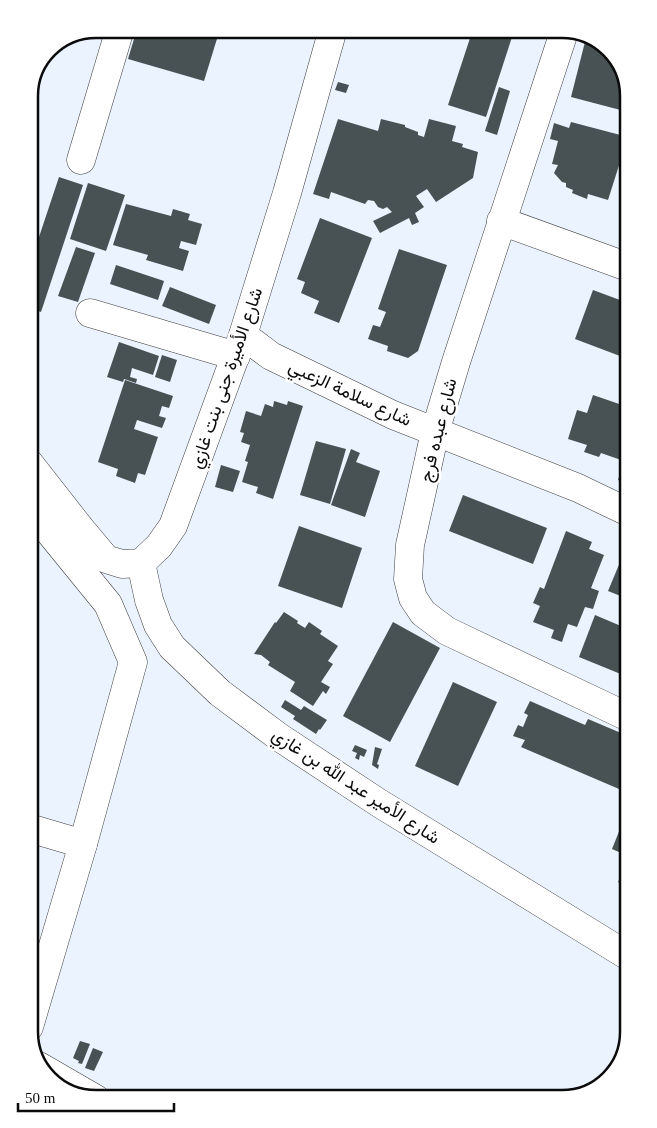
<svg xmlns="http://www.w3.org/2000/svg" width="657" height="1128" viewBox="0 0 657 1128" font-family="'Times New Roman',Vazirmatn,serif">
  <rect width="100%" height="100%" fill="#eaf3ff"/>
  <g fill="#485254">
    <polygon points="137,29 220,29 204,81 128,59"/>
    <polygon points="450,29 468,29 466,34"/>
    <polygon points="473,29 495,29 513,34 486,117 448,105"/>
    <polygon points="586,38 601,42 621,66 628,96 628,112 571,97"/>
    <polygon points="338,82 349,85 346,93 335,90"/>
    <polygon points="499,87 510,91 497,135 485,131"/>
    <polygon points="338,119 378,131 381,119 405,125 405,127 418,132 418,135 424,137 429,119 456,126 452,141 463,144 462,147 478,152 473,178 436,202 427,189 416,196 424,207 415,213 419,222 412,225 409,218 380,233 373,221 392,212 387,207 383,209 378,207 374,201 368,200 365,204 331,192 329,199 313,194"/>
    <polygon points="571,122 628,137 608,200 588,194 587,199 572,193 573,190 566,187 566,183 562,182 554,173 558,165 552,164 558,141 550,139 554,123 569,128"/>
    <polygon points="59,177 83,185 41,312 29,308 29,267"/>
    <polygon points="88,183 125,195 106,251 70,239"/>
    <polygon points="126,204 171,216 173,209 190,214 188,220 202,224 196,245 181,241 179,248 189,251 183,271 146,260 148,255 113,245"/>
    <polygon points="320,218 372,238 339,323 314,313 319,301 301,293 305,282 297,279"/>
    <polygon points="76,247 95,253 78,302 58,296"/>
    <polygon points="399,249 447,265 418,351 408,358 387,351 388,346 368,339 373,325 380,327 386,312 378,309"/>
    <polygon points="116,265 164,281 158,300 110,284"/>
    <polygon points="170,287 216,305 209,324 162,306"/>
    <polygon points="593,290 628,303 628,334 620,356 575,339"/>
    <polygon points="119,342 159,356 153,375 132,368 130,377 137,379 136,383 124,379 123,382 107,377"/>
    <polygon points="162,355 177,360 170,382 155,377"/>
    <polygon points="125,380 173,396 169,408 162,406 159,416 166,418 162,428 137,420 134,429 158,437 145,475 138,473 135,483 116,476 118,469 98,462"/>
    <polygon points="593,395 628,407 628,449 627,453 628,454 628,484 618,480 624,461 601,453 599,457 584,452 587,445 568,439 577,410 587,413"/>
    <polygon points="274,401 287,405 288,401 303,406 273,499 256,493 258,487 242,482 248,462 245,461 250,445 241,442 244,433 240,432 246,411 261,416 265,404 273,407"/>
    <polygon points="316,441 346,449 330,504 300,495"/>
    <polygon points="351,449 360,453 356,462 380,471 365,517 331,505"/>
    <polygon points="221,465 240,471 233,492 215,487"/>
    <polygon points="463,495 547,528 533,564 449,531"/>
    <polygon points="299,526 362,548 342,608 278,586"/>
    <polygon points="566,531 592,542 589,549 604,555 591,588 599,591 593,609 585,607 577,627 568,624 562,642 551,638 554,630 533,622 540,606 533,603 540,587 544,589"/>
    <polygon points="628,543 628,599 608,591"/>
    <polygon points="284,612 298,621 297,623 305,628 309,622 322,631 320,634 338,646 328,661 333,664 321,682 330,687 326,694 323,691 313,706 290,691 295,682 268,665 270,662 261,655 254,654 275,622 276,623"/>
    <polygon points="595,615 628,629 628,677 579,657"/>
    <polygon points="393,622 440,648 390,742 343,716"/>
    <polygon points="453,682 497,702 458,786 415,766"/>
    <polygon points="285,700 301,710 304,706 327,720 320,730 319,729 316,734 293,719 295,716 281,707"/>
    <polygon points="530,701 585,725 588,719 628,736 628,766 619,789 521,747 525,740 513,736 518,725 523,727 528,715 524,713"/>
    <polygon points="355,745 367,750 364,757 360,755 359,760 355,758 357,753 352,751"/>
    <polygon points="375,747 382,749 377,764 379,765 378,769 372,765"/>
    <polygon points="620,829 628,833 628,856 612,849"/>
    <polygon points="628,863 628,888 618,882"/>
    <polygon points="80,1041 90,1044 82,1064 78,1063 79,1061 73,1058"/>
    <polygon points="93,1048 103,1052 94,1071 85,1068"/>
  </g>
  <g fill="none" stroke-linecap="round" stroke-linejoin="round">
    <g stroke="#3e3e3e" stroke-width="29">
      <g id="minor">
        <polyline points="565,29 456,362 435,432 410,545 408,579 413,598 423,613 447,631 628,717"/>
        <polyline points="81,160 120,29"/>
        <polyline points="501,221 628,267"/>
        <polyline points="90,313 236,356"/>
        <polyline points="243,335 271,356 393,415 578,488 628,512"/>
        <polyline points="29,463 80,528 106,559 122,564 141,563 159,546 173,526 243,335 287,193 333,29"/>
        <polyline points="141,563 149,600 158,625 172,647 220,693 279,737 379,803 628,956"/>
        <polyline points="29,828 83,844"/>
        <polyline points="29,1027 83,844 133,662 108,604 29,507"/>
        <polyline points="39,1066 96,1099"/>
      </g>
    </g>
    <use href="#minor" stroke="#fff" stroke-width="28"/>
  </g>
  <g text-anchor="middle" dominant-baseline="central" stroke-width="5" stroke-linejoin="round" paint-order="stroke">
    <g font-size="18" fill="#0b0b0b" stroke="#fff">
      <text transform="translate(226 378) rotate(-71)">شارع الأميرة جنى بنت غازي</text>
      <text transform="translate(350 393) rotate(25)">شارع سلامة الزعبي</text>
      <text transform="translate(438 430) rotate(-76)">شارع عبده فرج</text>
      <text transform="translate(356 786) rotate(33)">شارع الأمير عبد الله بن غازي</text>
    </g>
  </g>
  <path d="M0 0H657V1128H0ZM96 38H562A58 58 0 0 1 620 96V1032A58 58 0 0 1 562 1090H96A58 58 0 0 1 38 1032V96A58 58 0 0 1 96 38Z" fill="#fff" fill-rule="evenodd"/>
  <path fill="none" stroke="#0b0b0b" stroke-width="2.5" d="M96 38H562A58 58 0 0 1 620 96V1032A58 58 0 0 1 562 1090H96A58 58 0 0 1 38 1032V96A58 58 0 0 1 96 38Z"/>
  <path d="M18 1103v8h156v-8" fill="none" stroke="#0b0b0b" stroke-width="2.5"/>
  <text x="25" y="1103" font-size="15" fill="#0b0b0b" stroke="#ffffff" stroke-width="4" paint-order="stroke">50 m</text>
</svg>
